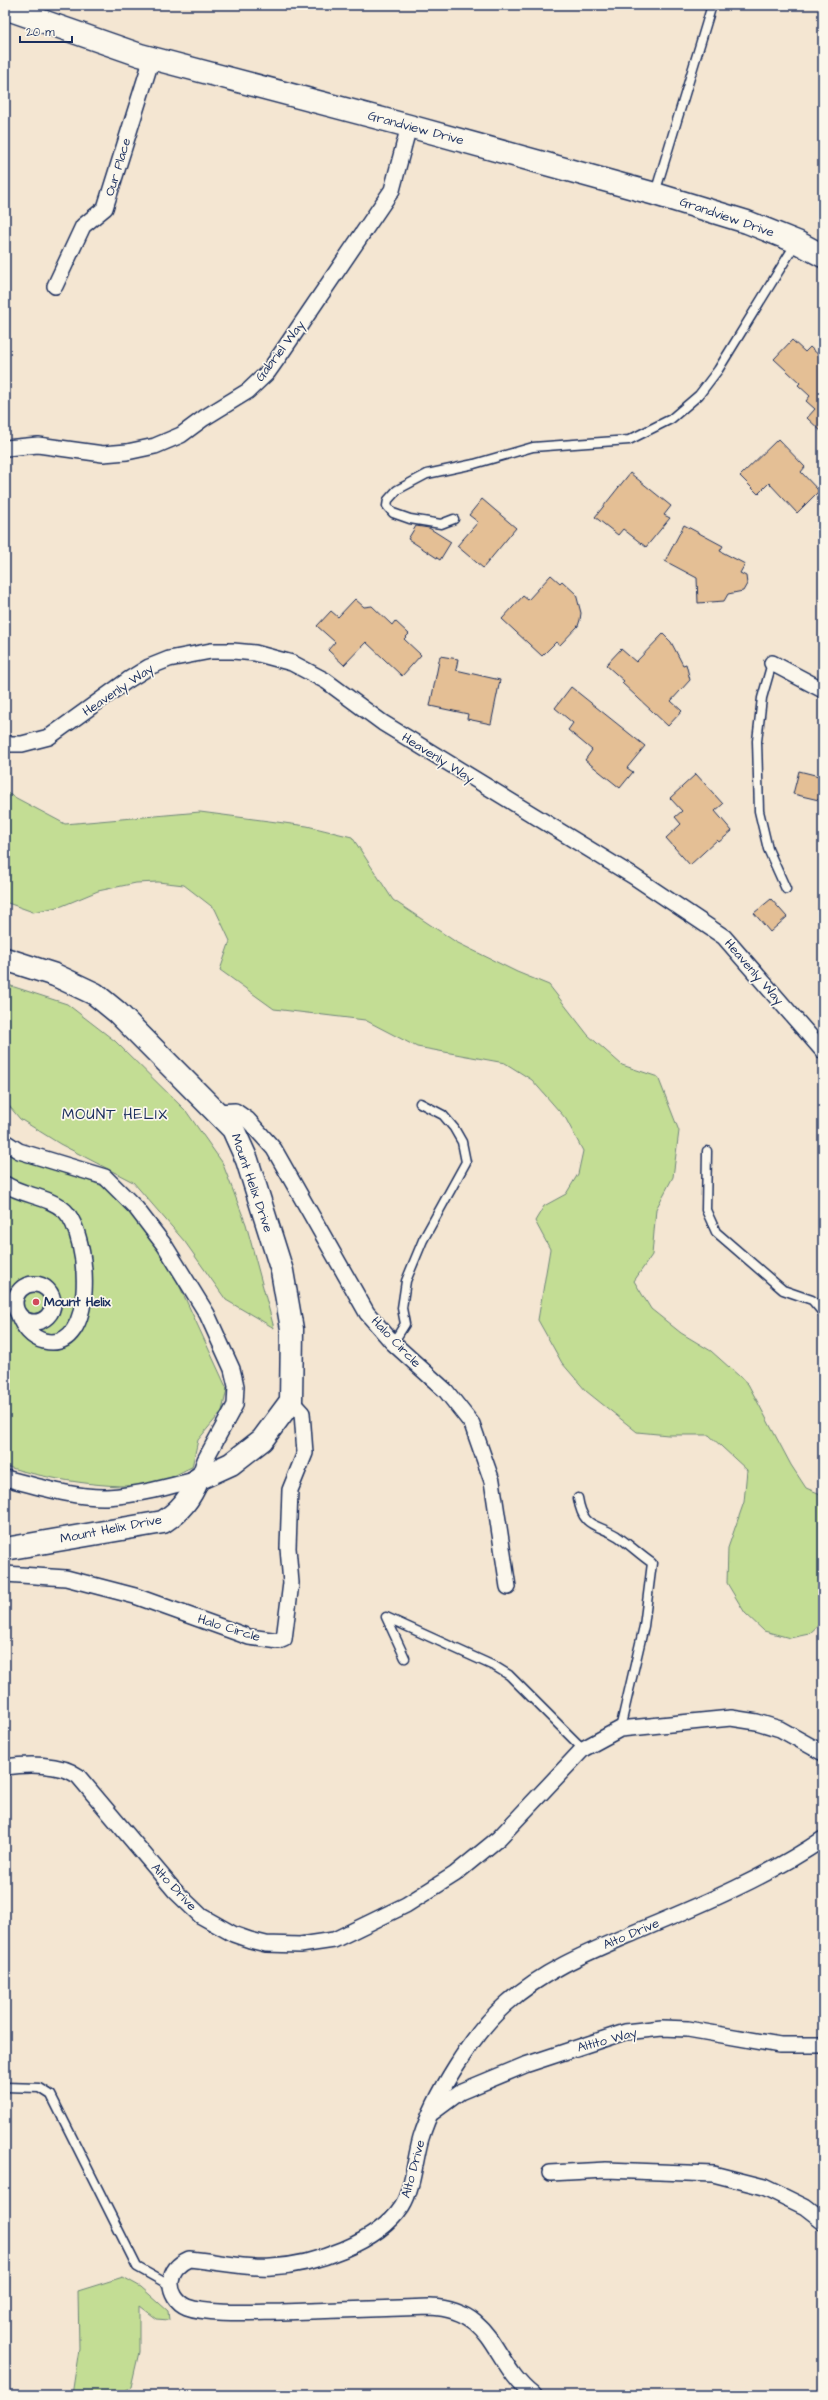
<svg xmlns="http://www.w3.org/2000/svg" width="828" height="2400" viewBox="0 0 828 2400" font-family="'Architects Daughter',sans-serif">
  <rect width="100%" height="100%" fill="#f4e6d2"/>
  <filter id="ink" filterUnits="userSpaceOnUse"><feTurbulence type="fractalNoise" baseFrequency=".025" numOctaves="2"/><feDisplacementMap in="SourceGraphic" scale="8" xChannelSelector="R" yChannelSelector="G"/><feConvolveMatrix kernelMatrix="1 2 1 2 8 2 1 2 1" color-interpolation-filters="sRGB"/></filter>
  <g filter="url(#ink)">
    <g fill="#c3dd94" stroke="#6f8679">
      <polygon points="5,792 65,824 200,812 307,826 352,837 393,900 456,942 517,972 549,985 588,1035 622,1065 658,1077 679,1131 673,1177 656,1209 652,1255 634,1281 651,1309 681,1333 711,1351 748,1384 791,1465 806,1488 823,1495 823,1621 809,1634 790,1638 764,1631 745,1613 727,1583 728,1548 744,1502 747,1470 709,1435 668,1435 637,1432 586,1391 562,1363 538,1320 550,1249 535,1221 544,1206 566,1194 578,1174 583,1151 566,1119 532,1080 505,1063 417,1047 365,1020 274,1009 220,970 230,941 215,909 184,885 158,882 136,883 98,891 62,906 33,912 5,902"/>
      <polygon points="5,984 67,1004 115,1041 186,1111 222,1162 246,1224 274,1328 226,1300 185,1242 133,1182 60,1144 20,1119 5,1101"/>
      <path d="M5,1148L105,1187L142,1225L174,1274L227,1389L222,1411L198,1440L192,1467C180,1472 165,1482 153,1484C115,1491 41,1478 5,1466Z"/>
      <polygon points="123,2277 141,2287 168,2311 169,2320 156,2319 139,2306 139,2352 131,2387 116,2395 72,2395 79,2349 78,2291"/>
    </g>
    <g fill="#e4bf95" stroke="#1b2f5e">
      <polygon points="792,340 805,352 810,347 823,359 823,433 807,418 815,409 806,401 810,396 798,385 800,383 774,359"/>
      <polygon points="778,439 805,467 801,472 819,491 797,513 769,483 758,494 740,476"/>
      <polygon points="630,473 671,506 664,515 670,518 646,547 623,529 618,535 595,517"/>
      <polygon points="482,499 516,528 483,568 457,546 478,522 469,515"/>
      <polygon points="684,525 723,546 720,551 745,564 740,573 746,576 747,584 743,591 728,594 724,601 698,603 697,578 665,561"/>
      <polygon points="416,526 429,528 451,542 440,560 408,539"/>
      <polygon points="551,575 560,583 562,581 576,594 581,613 580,620 578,626 560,645 556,642 542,656 502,619 523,596 528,600"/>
      <polygon points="355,599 364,607 372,606 392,625 395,621 409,634 404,639 421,655 402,676 366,642 344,665 328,650 335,642 317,626 331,611 338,617"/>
      <polygon points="663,634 671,642 683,665 686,664 690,680 671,701 682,711 668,726 622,683 624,681 606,665 621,649 636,662"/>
      <polygon points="440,656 458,659 456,670 500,680 491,724 467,719 468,714 430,706"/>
      <polygon points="571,687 645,746 627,768 633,772 620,788 585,760 592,750 568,730 573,723 555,708"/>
      <polygon points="799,771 823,777 823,801 793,794"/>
      <polygon points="696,774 723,804 715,811 732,831 719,842 717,840 690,865 666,838 681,824 675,817 682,811 670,798"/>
      <polygon points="771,899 787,917 770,932 754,913"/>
    </g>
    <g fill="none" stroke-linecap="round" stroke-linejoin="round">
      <g stroke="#1b2f5e" stroke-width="11">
        <g id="lane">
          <polyline points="655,193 712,5"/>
          <polyline points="454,519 441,524 410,519 393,513 387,506 388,500 397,490 427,474 474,464 533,447 629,440 671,419 699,395 718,370 796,243"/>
          <polyline points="772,663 762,698 757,741 759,811 768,849 786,889"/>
          <polyline points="707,1151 706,1210 716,1232 783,1290 812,1300 823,1313"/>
          <polyline points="393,1343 405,1324 402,1308 406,1281 423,1240 466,1162 462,1142 454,1128 443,1115 420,1103"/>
          <path d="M578,1498C583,1529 596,1523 617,1536C629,1544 640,1555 652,1563L644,1626L620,1729"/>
          <polyline points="405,1658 386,1617 496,1667 509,1675 583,1749"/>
          <polyline points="5,2087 40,2088 51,2095 137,2267 171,2286"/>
        </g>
      </g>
      <g stroke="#1b2f5e" stroke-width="18">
        <g id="street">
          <polyline points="55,286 83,226 105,208 152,58"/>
          <polyline points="6,448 38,445 103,454 127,452 155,446 181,435 204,418 248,391 268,372 280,355 392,190 409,126"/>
          <polyline points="772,663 823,690"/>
          <polyline points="5,744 22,744 49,737 128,680 149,667 169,659 211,651 233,651 255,653 292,663 326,681 383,723 633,876 724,937 823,1051"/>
          <polyline points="216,1112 235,1111 248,1120 274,1149 367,1313 393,1343 446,1391 472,1424 492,1481 508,1587"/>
          <path d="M5,1142L19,1151L105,1177L136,1208L165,1246L207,1314L232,1369L236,1386L235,1405L205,1460L198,1479C168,1487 138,1495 107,1497C74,1498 37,1486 5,1478"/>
          <path d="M5,1184C23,1196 49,1196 65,1211C90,1236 98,1354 44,1341C32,1338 23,1327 19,1316"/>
          <circle cx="34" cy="1303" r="19"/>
          <polyline points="5,1574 66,1578 135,1596 249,1637 279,1641 284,1639 291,1583 288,1548 290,1490 305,1453 302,1413 291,1401"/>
          <path d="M5,1767C27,1764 60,1763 78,1776L175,1891L201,1916L233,1934L250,1940L266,1944L300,1945L334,1940L406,1905L455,1874L499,1838L583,1749L620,1729L731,1718L757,1722L780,1729L823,1753"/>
          <polyline points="433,2112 460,2092 525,2065 625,2032 662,2028 688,2029 780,2045 823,2045"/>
          <polyline points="550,2173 606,2170 713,2174 764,2187 805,2207 823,2221"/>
          <path d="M533,2395C491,2362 496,2310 430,2307C381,2309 331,2310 281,2312C258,2312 208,2315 187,2307C177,2303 170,2292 171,2281C172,2270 180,2263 189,2259C213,2261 249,2269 271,2267C313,2265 378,2243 402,2206C413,2189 415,2158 421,2138C434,2096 473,2033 506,2004C546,1968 594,1950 643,1929C703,1904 769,1876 823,1839"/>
        </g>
      </g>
      <g stroke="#1b2f5e" stroke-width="25">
        <g id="secondary">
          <polyline points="5,8 140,55 409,126 655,194 747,222 797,242 823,256"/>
          <path d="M5,959L55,975L95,994L117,1012L233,1129L247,1160L282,1271L292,1329L291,1401L262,1440L231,1464L198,1479C190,1499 180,1511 163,1522L5,1549"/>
        </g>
      </g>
      <use href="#lane" stroke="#fbf7ec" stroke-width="8"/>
      <use href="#street" stroke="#fbf7ec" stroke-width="15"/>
      <use href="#secondary" stroke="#fbf7ec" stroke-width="22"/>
    </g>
  </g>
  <circle fill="#d1495b" stroke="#fbf7ec" stroke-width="1.5" cx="36" cy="1302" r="4"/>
  <g text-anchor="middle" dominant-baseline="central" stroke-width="3.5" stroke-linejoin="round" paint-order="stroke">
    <g font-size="13" fill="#1b2f5e" stroke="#fbf7ec">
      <text transform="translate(416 128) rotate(15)">Grandview Drive</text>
      <text transform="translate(118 167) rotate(-73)">Our Place</text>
      <text transform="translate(727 217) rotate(19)">Grandview Drive</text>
      <text transform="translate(280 351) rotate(-53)">Gabriel Way</text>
      <text transform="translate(118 690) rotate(-34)">Heavenly Way</text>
      <text transform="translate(438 758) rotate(32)">Heavenly Way</text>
      <text transform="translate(754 972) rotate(49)">Heavenly Way</text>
      <text transform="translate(252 1183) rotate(71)">Mount Helix Drive</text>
      <text transform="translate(396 1342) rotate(46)">Halo Circle</text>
      <text transform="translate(111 1529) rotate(-11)">Mount Helix Drive</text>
      <text transform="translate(229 1628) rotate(17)">Halo Circle</text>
      <text transform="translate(174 1887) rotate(47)">Alto Drive</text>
      <text transform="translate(631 1934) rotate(-23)">Alto Drive</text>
      <text transform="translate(607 2040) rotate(-15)">Altito Way</text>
      <text transform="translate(413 2169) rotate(-75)">Alto Drive</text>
    </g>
    <g font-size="13" font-weight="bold" fill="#1b2f5e" stroke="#fbf7ec" text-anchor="start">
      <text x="44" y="1302">Mount Helix</text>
    </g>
    <g font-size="15" letter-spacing="1" fill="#1b2f5e" stroke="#fbf7ec">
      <text x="115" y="1114">MOUNT HELIX</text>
    </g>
  </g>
  <rect width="828" height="2400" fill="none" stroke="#fbf7ec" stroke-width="20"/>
  <rect x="10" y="10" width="808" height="2380" fill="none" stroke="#1b2f5e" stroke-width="1.5" filter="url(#ink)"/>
  <path d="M20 36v6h52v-6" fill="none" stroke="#1b2f5e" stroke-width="2"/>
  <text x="26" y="36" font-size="12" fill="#1b2f5e" stroke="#fbf7ec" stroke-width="3" paint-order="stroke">20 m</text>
</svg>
